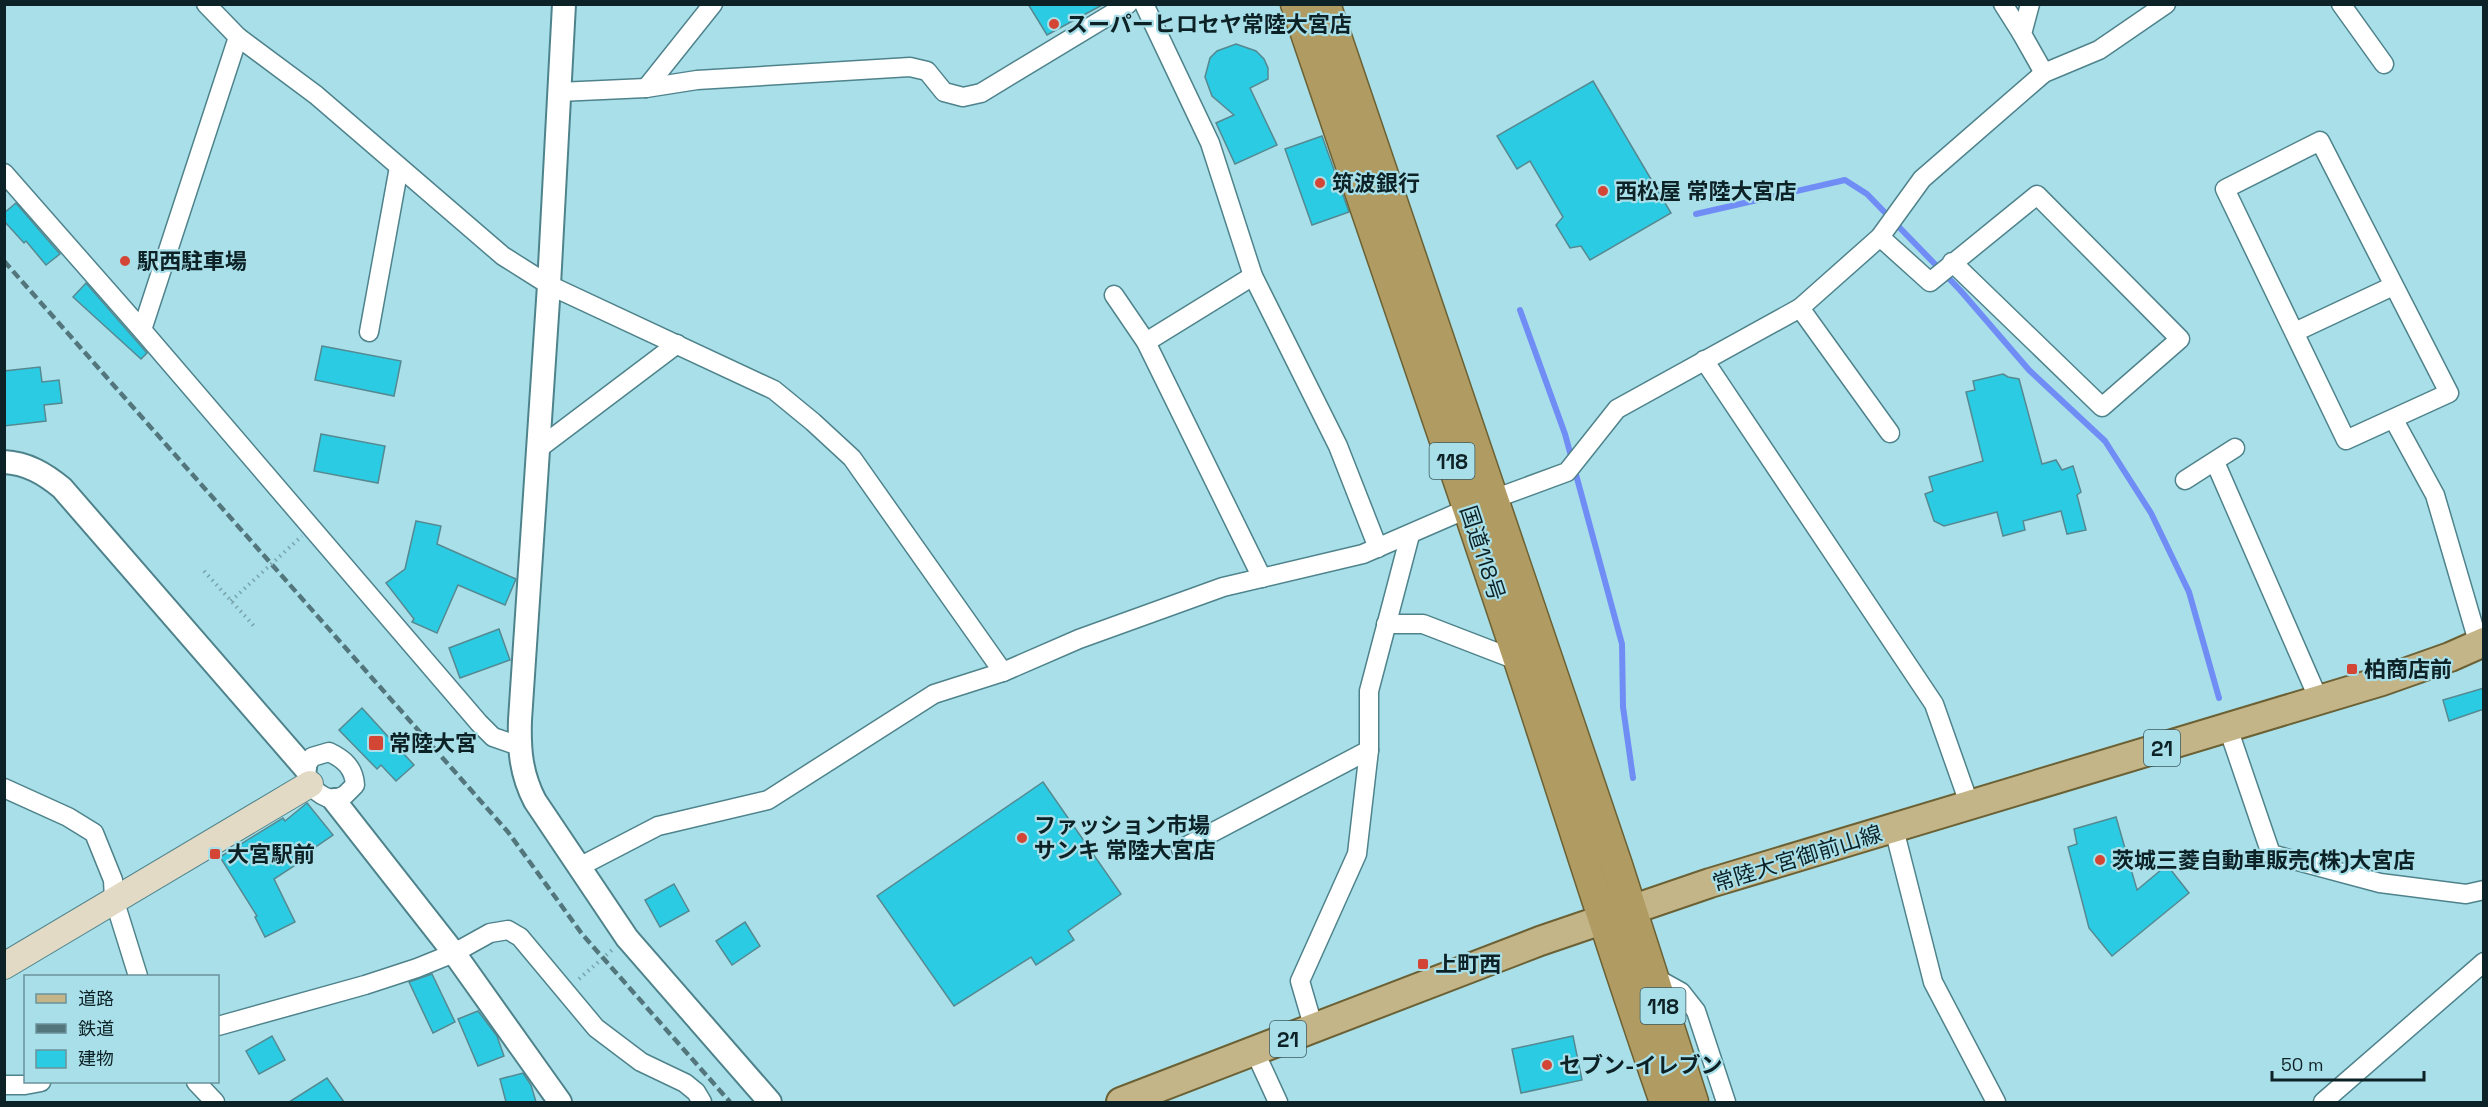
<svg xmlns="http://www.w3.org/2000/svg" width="2488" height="1107" viewBox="0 0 2488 1107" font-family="'Space Grotesk','Noto Sans JP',sans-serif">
  <rect width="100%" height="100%" fill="#a9dfe8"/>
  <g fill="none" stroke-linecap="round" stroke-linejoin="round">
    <g stroke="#708df6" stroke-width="6">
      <polyline points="1696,214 1845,180 1867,194 1960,290 2029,370 2105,441 2151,513 2189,592 2219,698"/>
      <polyline points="1520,310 1565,434 1622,644 1623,707 1633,778"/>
    </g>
  </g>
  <g fill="#2bcce3" stroke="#558992" stroke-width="1.5">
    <polygon points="1028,4 1104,4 1047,35"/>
    <polygon points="1236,44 1256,51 1264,59 1268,68 1268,79 1250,88 1277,145 1235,164 1216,123 1234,115 1212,96 1205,77 1210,58 1217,51"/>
    <polygon points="1593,81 1671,213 1590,260 1581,246 1570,248 1556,225 1563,217 1530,161 1517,169 1497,136"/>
    <polygon points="1322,136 1349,212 1312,225 1285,149"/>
    <polygon points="16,203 60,254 46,265 26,241 24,243 4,221 4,213"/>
    <polygon points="86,283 147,353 141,359 73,297"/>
    <polygon points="322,346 401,361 394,396 315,380"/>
    <polygon points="40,367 42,382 59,380 62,403 44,405 46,421 4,426 4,371"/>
    <polygon points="2003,374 2008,377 2019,379 2042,464 2056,460 2062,470 2073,466 2081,492 2077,495 2086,530 2067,534 2061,511 2023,521 2025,530 2003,536 1997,512 1944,526 1934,521 1925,494 1933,491 1929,477 1983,461 1966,392 1975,390 1973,381"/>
    <polygon points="321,434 385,446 378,483 314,471"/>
    <polygon points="416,521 441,526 437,544 516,579 505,605 458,585 437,633 412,622 414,619 386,583 405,569"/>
    <polygon points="499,629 510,660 460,678 449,648"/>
    <polygon points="2484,688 2484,709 2449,721 2443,700"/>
    <polygon points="362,708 414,765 396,781 381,765 377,769 339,730"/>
    <polygon points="1043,782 1121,894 1068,931 1074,940 1036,965 1031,957 954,1006 877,896"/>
    <polygon points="307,803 333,835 304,855 306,858 274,879 295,922 265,937 255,917 257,916 220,857 283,818 285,821"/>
    <polygon points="2116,817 2137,890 2167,865 2189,893 2112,956 2089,928 2068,847 2077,844 2074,829"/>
    <polygon points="674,884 689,911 660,927 645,900"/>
    <polygon points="745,922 760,946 732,965 716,941"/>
    <polygon points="432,974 455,1022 433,1033 409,982"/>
    <polygon points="478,1011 497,1036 504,1056 478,1066 458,1019"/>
    <polygon points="272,1036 285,1060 259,1074 246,1051"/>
    <polygon points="1573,1036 1582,1080 1521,1093 1512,1049"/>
    <polygon points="523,1073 531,1085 536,1102 506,1102 500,1079"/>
    <polygon points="327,1078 344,1102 289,1102"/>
  </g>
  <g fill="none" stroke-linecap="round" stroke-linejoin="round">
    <g stroke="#4f838c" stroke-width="21">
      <g id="minor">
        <polyline points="206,4 238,37 316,95 503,256 549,285 774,390 813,422 852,458 1003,672"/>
        <polyline points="1144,4 1210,143 1253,276 1338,446 1378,548"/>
        <polyline points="2003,4 2022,34"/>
        <polyline points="2030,4 2022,34 2044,73"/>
        <polyline points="2341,4 2384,64"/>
        <polyline points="646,88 713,4"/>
        <polyline points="559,92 646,88 697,80 910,67 927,71 944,92 963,97 981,93 1128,4"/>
        <polygon points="2320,141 2449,393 2346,440 2225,189"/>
        <polyline points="4,173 142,330 479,723 493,737 519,746"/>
        <polyline points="1880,237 1930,282 2037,195 2180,339 2102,407 1952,262"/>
        <polyline points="1114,295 1146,342 1262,578"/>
        <polyline points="1800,308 1890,433"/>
        <polyline points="142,330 238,37"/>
        <polyline points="369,332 399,167"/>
        <polyline points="2295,332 2393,286"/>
        <polyline points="1146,342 1253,276"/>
        <polyline points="1704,360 1934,704 1970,806"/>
        <polyline points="2394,420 2435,495 2479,645"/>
        <polyline points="538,449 677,344"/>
        <polyline points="2215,462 2319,700"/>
        <polyline points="2185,480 2235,448"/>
        <polyline points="1386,624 1423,624 1519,661"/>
        <polyline points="2228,728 2271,854 2380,883 2466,894 2484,890"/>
        <path d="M329,752C344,759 354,768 355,785L345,795L334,800C316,795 309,786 305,768L312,757Z"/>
        <polyline points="4,788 68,817 94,833 113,880 114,899 138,976"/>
        <polyline points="1894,829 1933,982 1996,1102"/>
        <polyline points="1181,849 1369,750"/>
        <polyline points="579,867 658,826 768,800 934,694 1003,672 1079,639 1223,587 1363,554 1469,508 1567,472 1617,409 1800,308 1880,237 1922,179 2044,73 2099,50 2166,4"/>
        <polyline points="1654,977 1681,992 1696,1011 1726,1102"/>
        <polyline points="218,1026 365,985 417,968 454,953 490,933 508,930 520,937 596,1028 641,1062 685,1083 696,1092 702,1102"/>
        <polyline points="1314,1029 1300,981 1357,854 1369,750 1369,691 1410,535"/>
        <polyline points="1255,1052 1278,1102"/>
        <polyline points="196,1082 215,1102"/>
        <polyline points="4,1085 25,1085 41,1082"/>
        <polyline points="2323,1102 2484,962"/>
      </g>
    </g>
    <g stroke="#4f838c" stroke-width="26">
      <g id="tertiary">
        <path d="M564,4L549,285L520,720C519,750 521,774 535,801L627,938L770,1102"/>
        <path d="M4,462C27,463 45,474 62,488L305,768"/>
        <polyline points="334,800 454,953 560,1102"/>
      </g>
    </g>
    <g stroke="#4f838c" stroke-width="28">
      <polyline id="secondary" points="4,966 310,784"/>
    </g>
    <g stroke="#6b6134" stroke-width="32">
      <polyline id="primary" points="1121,1102 1540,941 1710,883 2382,681 2450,657 2484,642"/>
    </g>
    <g stroke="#6b6134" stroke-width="33">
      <g id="trunk">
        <path d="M1296,4C1371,223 1446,441 1519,660C1568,808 1614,956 1665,1102"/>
        <polyline points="1325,4 1617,865 1693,1102"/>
      </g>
    </g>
    <g stroke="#79a5ac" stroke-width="4" stroke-dasharray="1.5 4.5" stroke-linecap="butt">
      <polyline points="204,571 254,626"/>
      <polyline points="579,979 612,950"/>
    </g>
    <use href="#minor" stroke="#fff" stroke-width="18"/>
    <use href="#tertiary" stroke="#fff" stroke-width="22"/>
    <use href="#secondary" stroke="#e2dac4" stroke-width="26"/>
    <use href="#primary" stroke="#c4b589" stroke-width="28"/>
    <use href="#trunk" stroke="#b09c62" stroke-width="30"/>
    <polyline stroke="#53767d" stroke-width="4.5" stroke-dasharray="9 4.5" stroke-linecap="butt" points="4,261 508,832 582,934 730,1102"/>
    <polyline stroke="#79a5ac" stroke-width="4" stroke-dasharray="1.5 4.5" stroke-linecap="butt" points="231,601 302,536"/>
  </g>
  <g fill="#d34635" stroke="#a9dfe8" stroke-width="2">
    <circle cx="1054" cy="24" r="6"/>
    <circle cx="1320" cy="183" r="6"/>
    <circle cx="1603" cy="191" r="6"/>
    <circle cx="125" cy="261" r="6"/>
    <rect x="2346" y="663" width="12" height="12" rx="3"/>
    <rect x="368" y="735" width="16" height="16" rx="3"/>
    <circle cx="1022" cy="838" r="6"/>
    <rect x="209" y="848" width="12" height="12" rx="3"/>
    <circle cx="2100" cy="860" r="6"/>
    <rect x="1417" y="958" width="12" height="12" rx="3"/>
    <circle cx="1547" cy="1065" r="6"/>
  </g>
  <g text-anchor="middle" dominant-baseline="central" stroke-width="4.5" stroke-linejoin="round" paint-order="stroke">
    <g fill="#a9dfe8" stroke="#3c5b60" stroke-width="1.5">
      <rect x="1429.5" y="443" width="45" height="36" rx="4.5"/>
      <rect x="2144" y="730" width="36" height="36" rx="4.5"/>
      <rect x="1640.5" y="988" width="45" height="36" rx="4.5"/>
      <rect x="1270" y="1021" width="36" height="36" rx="4.5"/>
    </g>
    <g font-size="21" font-weight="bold" fill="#0d2226">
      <text x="1452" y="461">118</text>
      <text x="2162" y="748">21</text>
      <text x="1663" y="1006">118</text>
      <text x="1288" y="1039">21</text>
    </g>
    <g font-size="22" font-weight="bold" fill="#0d2226" stroke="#a9dfe8" text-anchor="start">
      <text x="1066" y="24">スーパーヒロセヤ常陸大宮店</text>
      <text x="1332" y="183">筑波銀行</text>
      <text x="1615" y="191">西松屋 常陸大宮店</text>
      <text x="137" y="261">駅西駐車場</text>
      <text x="2364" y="669">柏商店前</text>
      <text x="389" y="743">常陸大宮</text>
      <text x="1034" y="825">ファッション市場<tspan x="1034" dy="25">サンキ 常陸大宮店</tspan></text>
      <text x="227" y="854">大宮駅前</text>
      <text x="2112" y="860">茨城三菱自動車販売(株)大宮店</text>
      <text x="1435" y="964">上町西</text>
      <text x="1559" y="1065">セブン-イレブン</text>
    </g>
    <g font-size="22" fill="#0d2226" stroke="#a9dfe8">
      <text transform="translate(1483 553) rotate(72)">国道118号</text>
      <text transform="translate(1797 858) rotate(-17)">常陸大宮御前山線</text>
    </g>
  </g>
  <rect width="2488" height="1107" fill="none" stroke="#0d2226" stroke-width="12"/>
  <rect x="24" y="975" width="195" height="108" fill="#a9dfe8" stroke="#6b939a" stroke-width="1.5"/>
  <rect x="36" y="994" width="30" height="9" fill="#c4b589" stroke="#6b939a" stroke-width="1.5"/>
  <text x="78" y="1005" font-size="18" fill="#0d2226">道路</text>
  <rect x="36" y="1024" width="30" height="9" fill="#53767d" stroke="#6b939a" stroke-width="1.5"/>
  <text x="78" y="1035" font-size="18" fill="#0d2226">鉄道</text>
  <rect x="36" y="1050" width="30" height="18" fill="#2bcce3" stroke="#6b939a" stroke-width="1.5"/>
  <text x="78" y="1065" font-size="18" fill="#0d2226">建物</text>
  <path d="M2272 1071v9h152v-9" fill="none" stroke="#0d2226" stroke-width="3"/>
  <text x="2281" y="1071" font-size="18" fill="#0d2226" stroke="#a9dfe8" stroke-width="4.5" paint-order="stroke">50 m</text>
</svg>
